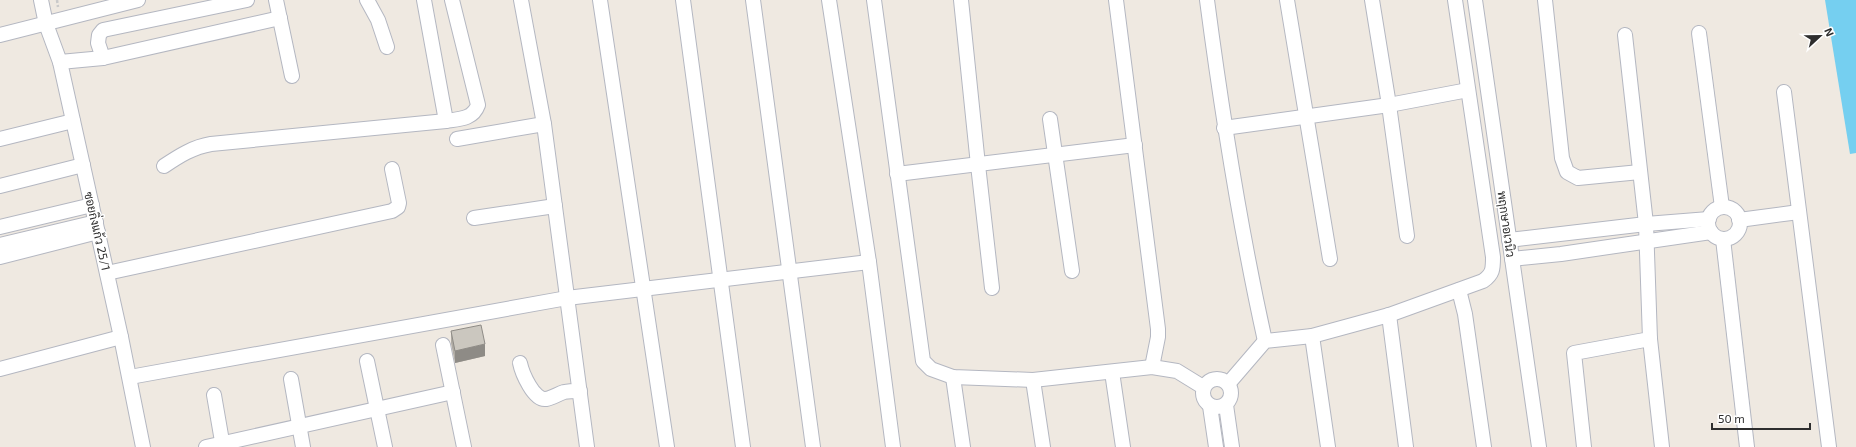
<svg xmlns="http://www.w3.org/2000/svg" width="1856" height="447" viewBox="0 0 1856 447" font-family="'Exo 2',Sarabun,sans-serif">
  <rect width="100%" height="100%" fill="#efe9e1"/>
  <polygon fill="#75cff0" points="1825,0 1856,0 1856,153 1850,154"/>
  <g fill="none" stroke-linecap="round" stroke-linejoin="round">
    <g stroke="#b4b7c1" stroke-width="16">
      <g id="minor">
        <polyline points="41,0 46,24 60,62 121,337 143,447"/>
        <polyline points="276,0 292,76"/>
        <polyline points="367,0 378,20 387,47"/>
        <polyline points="424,0 446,121"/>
        <polyline points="521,0 544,124 587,447"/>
        <polyline points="600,0 667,447"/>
        <polyline points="683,0 743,447"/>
        <polyline points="753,0 813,447"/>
        <polyline points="829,0 869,262 893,447"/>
        <polyline points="874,0 923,361 931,369 953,377 1033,380 1152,367 1177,371 1203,387"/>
        <polyline points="961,0 978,165 992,288"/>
        <polyline points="1116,0 1158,329 1158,337 1152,367"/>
        <path d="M1207,0C1222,114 1240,228 1265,341"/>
        <polyline points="1287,0 1330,259"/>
        <polyline points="1372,0 1389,105 1407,236"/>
        <polyline points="1475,0 1539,447"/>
        <polyline points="1545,0 1562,158 1567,172 1578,178 1640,172"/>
        <polyline points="1699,33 1722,207"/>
        <polyline points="0,35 138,0"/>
        <polyline points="103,58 98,43 99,35 103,30 247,0"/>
        <polyline points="60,62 103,58 280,18"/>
        <polyline points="1784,92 1829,447"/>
        <polyline points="1050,119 1072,271"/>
        <polyline points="1224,128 1389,105 1468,90"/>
        <polyline points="0,139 73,121"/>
        <polyline points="457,139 544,124"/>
        <path d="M164,166C179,156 193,147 211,144L446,121C460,119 473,119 478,105L452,0"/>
        <polyline points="897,174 1135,145"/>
        <polyline points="0,186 83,165"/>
        <circle cx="1724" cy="223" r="16"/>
        <polyline points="474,218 555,206"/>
        <polyline points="1739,220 1799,212"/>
        <polyline points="0,227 92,205"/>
        <polyline points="1723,239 1747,447"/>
        <polyline points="1509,240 1646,224 1709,219"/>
        <polyline points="0,245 96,222"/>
        <polyline points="0,257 98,232"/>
        <polyline points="1512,259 1561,254 1711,232"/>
        <polyline points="107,273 392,211 398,207 399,203 392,169"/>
        <polyline points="1459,290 1465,314 1484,447"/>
        <polyline points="1389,315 1406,447"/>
        <polyline points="1312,336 1328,447"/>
        <polyline points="1650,339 1662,447"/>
        <polyline points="443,345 464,447"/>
        <polyline points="367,361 385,447"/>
        <path d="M520,363C522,373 534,401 546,399C552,398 558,394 564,392C569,391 575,391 580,391"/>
        <polyline points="0,369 121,337"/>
        <polyline points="1112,372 1123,447"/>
        <polyline points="130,377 567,298 869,262"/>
        <polyline points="953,377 963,447"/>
        <circle cx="1217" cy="393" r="14"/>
        <polyline points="291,379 303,447"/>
        <polyline points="1033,380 1043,447"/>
        <path d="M1228,384L1265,341L1312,336L1389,315L1483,281C1493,274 1493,269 1493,257L1455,0"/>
        <polyline points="214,395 223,447"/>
        <polyline points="1226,405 1232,447"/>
        <polyline points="1210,406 1216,447"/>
        <polyline points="206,447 453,392"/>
        <polyline points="1584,447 1574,353 1650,339 1646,224 1625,35"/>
      </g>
    </g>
    <polyline stroke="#c9c9c9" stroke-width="2.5" stroke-dasharray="3 2" stroke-linecap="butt" points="57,0 58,7"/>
    <use href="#minor" stroke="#fff" stroke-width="14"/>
  </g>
  <polygon fill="#afaba4" points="451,331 485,356 455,363 451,343"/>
  <polygon fill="#8e8b86" points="485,344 485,356 455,363 455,351"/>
  <polygon fill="#cbc7bf" stroke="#8e8b86" points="481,325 485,344 455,351 451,331"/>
  <g text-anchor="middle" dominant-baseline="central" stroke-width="3" stroke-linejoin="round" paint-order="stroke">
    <g font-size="12" fill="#2e2e2e" stroke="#fff">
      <text transform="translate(1507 224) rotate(82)">พฤกษาอเวนิว</text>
      <text transform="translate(98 231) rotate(77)">ซอยกิ่งแก้ว 25/1</text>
    </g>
  </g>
  <g transform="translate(1820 36) rotate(68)" stroke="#ffffff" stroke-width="3" paint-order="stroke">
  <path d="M0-3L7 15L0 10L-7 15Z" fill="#2e2e2e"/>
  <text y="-6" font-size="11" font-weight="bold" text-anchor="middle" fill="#2e2e2e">N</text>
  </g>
  <path d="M1712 423v6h98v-6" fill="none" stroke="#2e2e2e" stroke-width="2"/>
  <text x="1718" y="423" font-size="12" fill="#2e2e2e" stroke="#ffffff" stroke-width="3" paint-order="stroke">50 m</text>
</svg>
